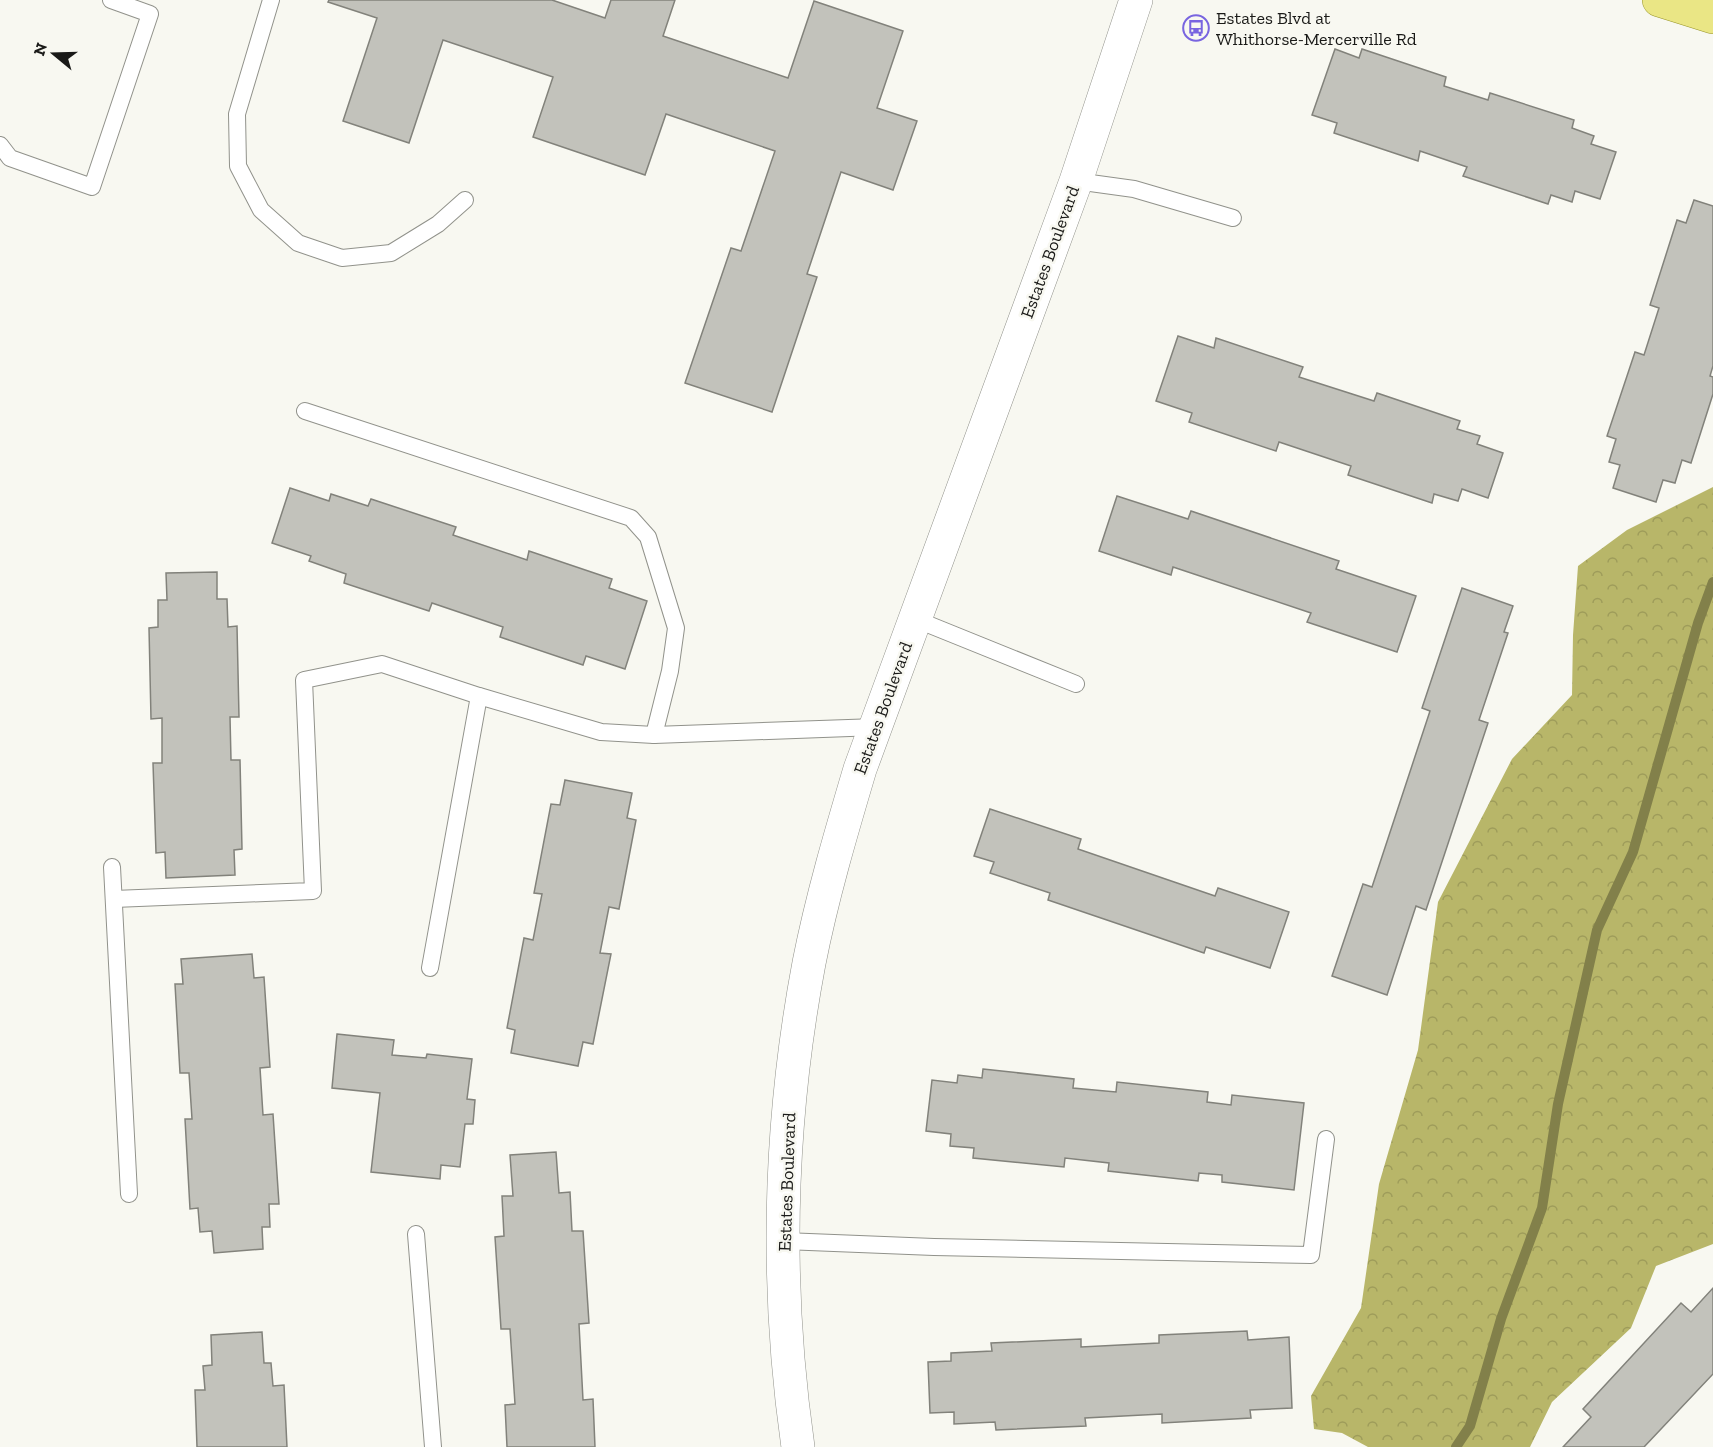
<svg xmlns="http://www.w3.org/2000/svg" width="1713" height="1447" viewBox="0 0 1713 1447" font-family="'Zilla Slab',serif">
  <defs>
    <pattern id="forest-crowns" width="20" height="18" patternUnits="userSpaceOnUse" patternTransform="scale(1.5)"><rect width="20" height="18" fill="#b8b669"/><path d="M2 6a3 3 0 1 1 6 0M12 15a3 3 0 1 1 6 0" fill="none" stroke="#9e9c5a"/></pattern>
  </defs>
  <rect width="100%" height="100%" fill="#f8f8f1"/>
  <polygon fill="url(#forest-crowns)" points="1713,487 1713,1244 1656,1266 1631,1328 1552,1402 1530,1447 1368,1447 1342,1433 1314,1429 1311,1396 1361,1308 1379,1184 1418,1050 1438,902 1512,759 1572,695 1573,635 1578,566 1627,530"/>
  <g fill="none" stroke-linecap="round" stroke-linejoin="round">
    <polyline stroke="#82804a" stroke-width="10" points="1456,1447 1470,1426 1501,1319 1542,1208 1558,1104 1597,930 1633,852 1698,623 1713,582"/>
  </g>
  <g fill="#c2c2bb" stroke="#82827b" stroke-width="1.5">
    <polygon points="329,0 552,0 605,18 611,0 675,0 663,36 788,78 814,1 903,31 877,108 917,121 893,190 841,172 807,274 817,277 772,412 685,383 731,248 741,251 775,151 666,114 645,175 533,137 553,77 443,40 409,143 343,121 377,18 328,2"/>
    <polygon points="1335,49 1359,58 1362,49 1446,77 1444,86 1488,100 1490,93 1574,120 1572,128 1594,136 1591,144 1616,152 1600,199 1575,191 1572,202 1551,195 1548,204 1463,176 1467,167 1420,151 1418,161 1334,133 1337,123 1312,115"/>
    <polygon points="1694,200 1713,206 1713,366 1710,376 1713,377 1713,394 1691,463 1682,460 1675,483 1663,480 1656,502 1613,488 1620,465 1609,462 1616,439 1607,436 1635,352 1644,355 1659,308 1650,305 1677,220 1686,223"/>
    <polygon points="1178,336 1214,348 1216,338 1303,367 1299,377 1374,401 1377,393 1460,421 1457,429 1480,436 1477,444 1503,453 1488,498 1462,489 1458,501 1434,494 1432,503 1348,475 1351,466 1279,442 1276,451 1189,422 1192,413 1156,401"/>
    <polygon points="290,488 329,501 331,494 368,506 371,499 456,527 453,535 527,560 529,551 612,579 609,588 647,601 625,669 586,656 583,665 500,637 503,627 432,603 429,611 344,583 346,574 309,561 311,556 272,543"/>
    <polygon points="1117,496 1188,519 1191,511 1339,561 1336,569 1416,596 1397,652 1307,622 1311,613 1173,567 1171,575 1099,551"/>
    <polygon points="217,572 217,599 227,599 228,627 237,626 239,717 230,717 231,760 240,760 242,849 234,850 235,875 166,878 165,852 156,853 153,763 162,763 162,718 151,719 149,628 158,627 158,600 167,600 166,573"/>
    <polygon points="1462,588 1513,606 1504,632 1508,633 1479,720 1488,723 1426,910 1416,906 1387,995 1332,976 1363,884 1372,887 1430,711 1422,708"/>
    <polygon points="565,780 632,793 627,818 636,820 619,909 609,907 600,953 611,954 593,1044 583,1042 578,1066 511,1053 515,1030 507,1028 524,938 533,940 542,894 534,893 551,804 560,805"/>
    <polygon points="990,809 1081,839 1078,849 1215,896 1218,888 1289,912 1270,968 1206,947 1204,953 1048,900 1050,893 990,873 994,862 974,856"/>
    <polygon points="252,954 254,978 264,977 270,1067 260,1068 263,1115 273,1114 279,1204 269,1204 270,1227 262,1227 263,1249 214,1253 212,1231 200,1232 198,1208 190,1209 185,1119 192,1119 189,1073 180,1073 175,984 183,984 181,959"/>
    <polygon points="337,1034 394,1040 392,1055 426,1058 427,1054 472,1059 467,1099 475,1100 473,1124 465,1124 460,1167 441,1165 440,1179 371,1172 380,1093 332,1088"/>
    <polygon points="983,1069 1074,1079 1073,1088 1116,1092 1117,1082 1208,1092 1207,1102 1231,1105 1232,1095 1304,1103 1294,1190 1222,1182 1222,1175 1199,1173 1198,1181 1108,1171 1109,1163 1065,1158 1064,1167 973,1158 974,1148 950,1146 951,1134 926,1131 932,1080 957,1083 958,1075 982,1078"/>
    <polygon points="556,1152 559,1193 570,1192 572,1231 583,1231 589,1323 579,1324 583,1400 593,1399 595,1447 507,1447 505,1405 515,1404 510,1329 501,1329 495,1237 504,1236 502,1196 513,1196 510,1155"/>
    <polygon points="1713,1288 1713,1374 1644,1447 1563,1447 1591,1417 1583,1409 1681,1303 1691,1312"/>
    <polygon points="1247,1331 1248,1340 1289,1337 1292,1408 1250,1410 1251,1418 1162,1423 1162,1414 1085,1418 1086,1426 996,1430 995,1422 954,1424 954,1412 930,1413 928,1362 951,1361 951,1353 992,1351 991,1343 1081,1339 1081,1347 1159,1343 1159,1335"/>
    <polygon points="262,1332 264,1363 271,1363 273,1386 284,1385 287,1447 197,1447 195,1390 205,1390 203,1366 212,1365 211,1335"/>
  </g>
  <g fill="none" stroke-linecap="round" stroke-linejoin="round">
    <g stroke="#91928b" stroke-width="18">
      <g id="lane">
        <polyline points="271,0 237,114 238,166 261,210 298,243 342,258 391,253 438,224 465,200"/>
        <polyline points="0,145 10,158 92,187 150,14 111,0"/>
        <polyline points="1076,181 1134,189 1233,218"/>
        <polyline points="305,411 631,518 648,537 676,628 670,671 654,735"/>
        <polyline points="915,619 1076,684"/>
        <polyline points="112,867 129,1194"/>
        <polyline points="114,899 313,891 304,680 382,664 479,696 601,732 654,735 877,727"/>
        <polyline points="430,968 479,696"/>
        <polyline points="416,1234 433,1447"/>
        <polyline points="784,1241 934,1247 1311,1255 1326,1139"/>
      </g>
    </g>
    <g stroke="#91928b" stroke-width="34">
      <path id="secondary" d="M798,1447C775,1287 779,1122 809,963C822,897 841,833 860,769L1076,181L1136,0"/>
    </g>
    <g stroke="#98942a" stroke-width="34">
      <polyline id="primary" points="1659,0 1713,17"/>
    </g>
    <use href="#lane" stroke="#fff" stroke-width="16"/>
    <use href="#secondary" stroke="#fff" stroke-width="33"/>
    <use href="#primary" stroke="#eae685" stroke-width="33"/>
  </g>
  <defs>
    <g id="bus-ring" transform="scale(1.35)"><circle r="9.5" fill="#f8f8f1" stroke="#7965e0" stroke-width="1.5"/><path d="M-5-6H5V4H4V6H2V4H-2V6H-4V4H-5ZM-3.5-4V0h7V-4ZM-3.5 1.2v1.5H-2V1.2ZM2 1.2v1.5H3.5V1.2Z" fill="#7965e0"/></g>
  </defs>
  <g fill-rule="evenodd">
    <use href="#bus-ring" x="1196" y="28"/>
  </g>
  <g text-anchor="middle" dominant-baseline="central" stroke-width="5" stroke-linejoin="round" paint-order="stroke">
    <g font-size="18" fill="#1a1a18" stroke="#f8f8f1" text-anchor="start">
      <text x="1216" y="18">Estates Blvd at<tspan x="1216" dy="21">Whithorse-Mercerville Rd</tspan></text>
    </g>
    <g font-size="18" fill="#1a1a18" stroke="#f8f8f1">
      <text transform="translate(1050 252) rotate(-70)">Estates Boulevard</text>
      <text transform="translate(883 708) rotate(-70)">Estates Boulevard</text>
      <text transform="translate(787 1182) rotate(-88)">Estates Boulevard</text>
    </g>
  </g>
  <g transform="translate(54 54) rotate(289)" stroke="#f8f8f1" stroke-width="4.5" paint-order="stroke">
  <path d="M0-4.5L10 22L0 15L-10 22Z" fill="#1a1a18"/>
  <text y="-9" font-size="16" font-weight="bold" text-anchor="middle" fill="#1a1a18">N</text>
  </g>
</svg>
